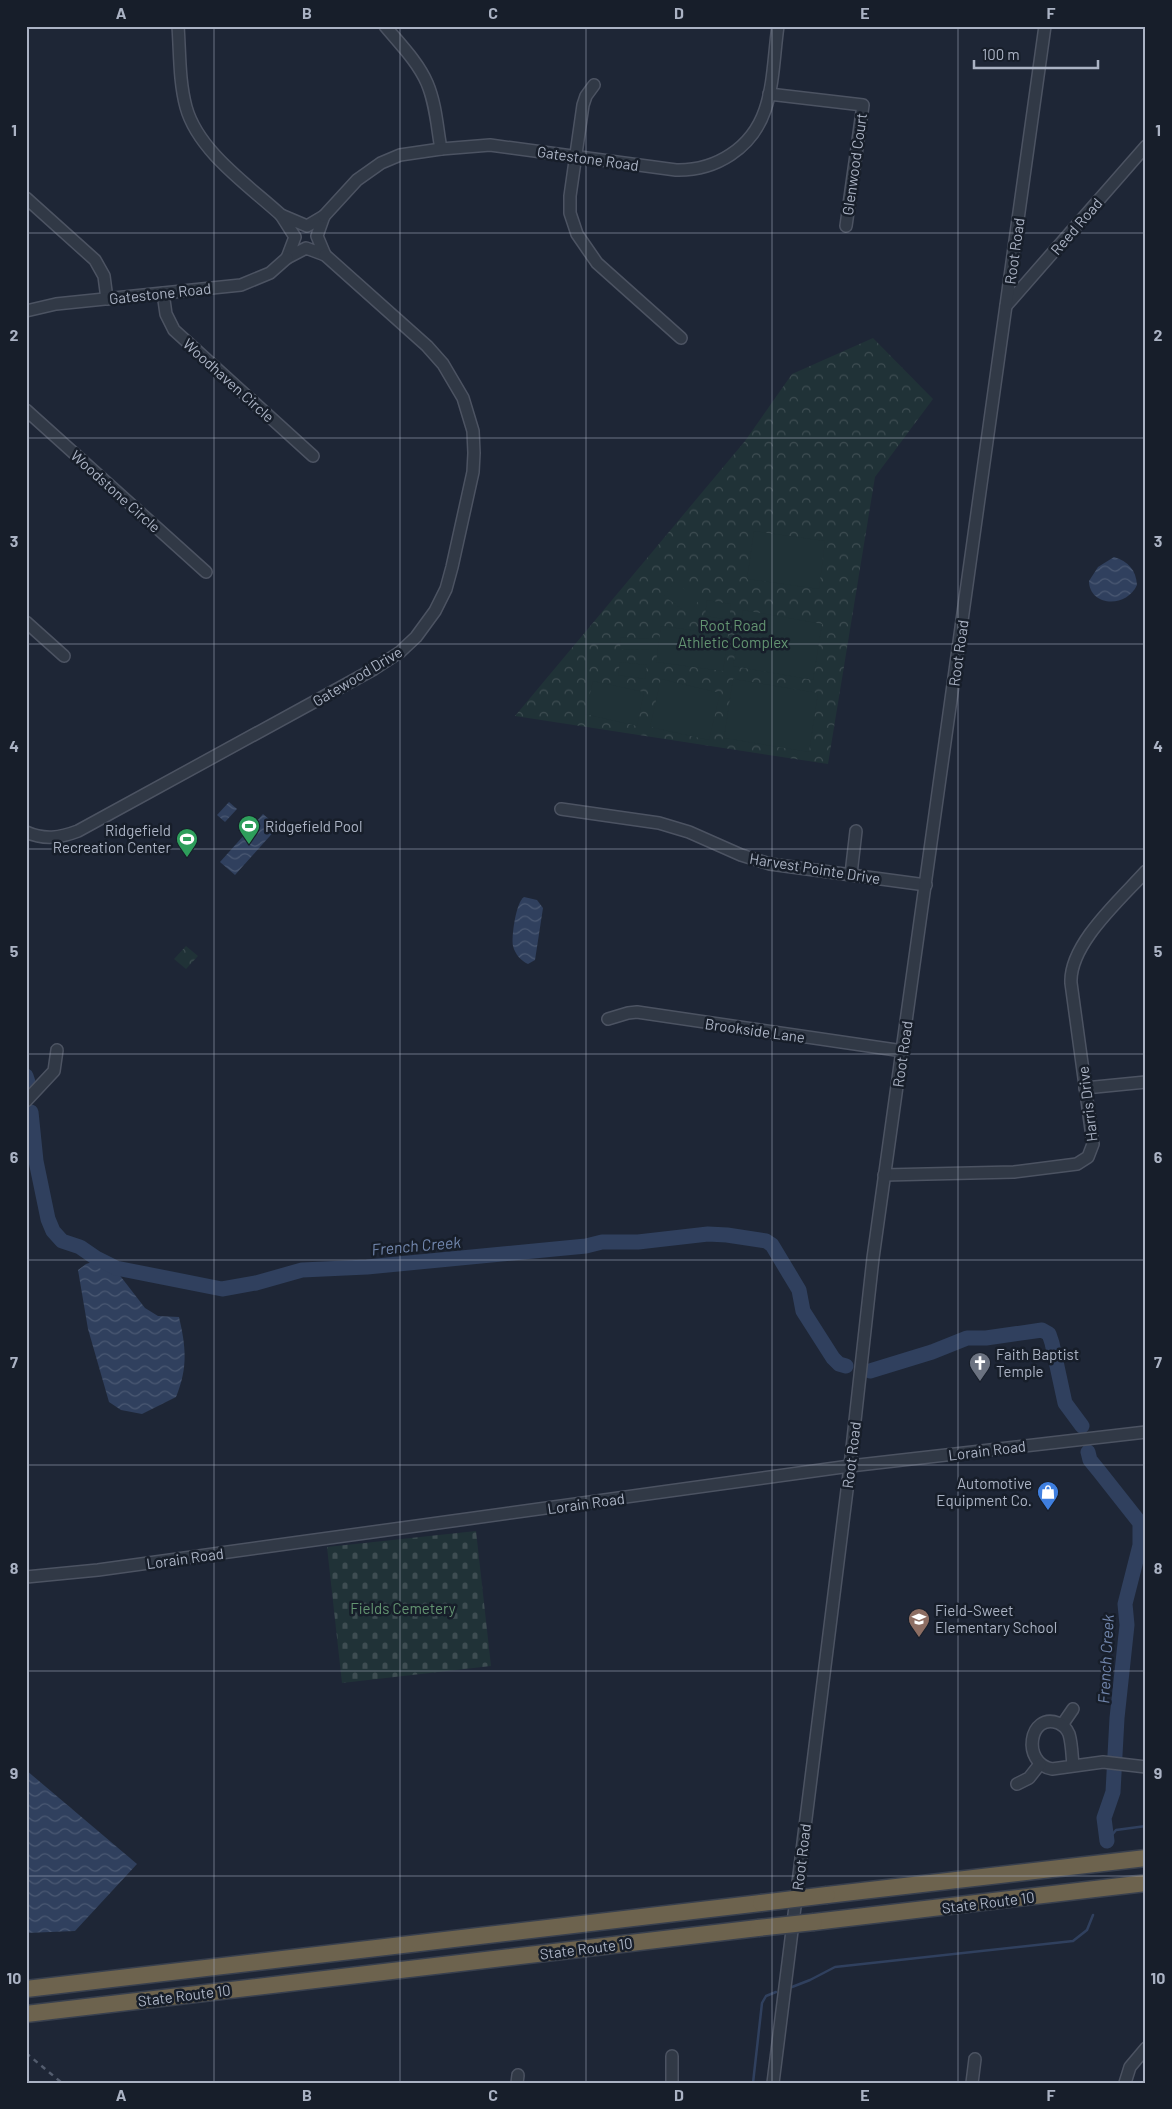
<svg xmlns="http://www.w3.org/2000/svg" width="1172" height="2109" viewBox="0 0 1172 2109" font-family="Barlow,sans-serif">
  <defs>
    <pattern id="cemetery-stones" width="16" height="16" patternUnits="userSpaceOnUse" patternTransform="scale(1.25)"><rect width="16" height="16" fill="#203237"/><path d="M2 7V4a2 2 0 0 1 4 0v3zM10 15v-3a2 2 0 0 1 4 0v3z" fill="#3e4d52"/></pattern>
    <pattern id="park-crowns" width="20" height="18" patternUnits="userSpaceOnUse" patternTransform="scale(1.25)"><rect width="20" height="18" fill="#203237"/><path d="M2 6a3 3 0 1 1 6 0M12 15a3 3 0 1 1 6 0" fill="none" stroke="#3e4d52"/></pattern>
    <pattern id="water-waves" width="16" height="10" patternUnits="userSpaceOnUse" patternTransform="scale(1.25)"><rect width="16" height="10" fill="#30405e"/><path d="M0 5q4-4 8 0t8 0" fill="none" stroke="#4b5973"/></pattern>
  </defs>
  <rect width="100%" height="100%" fill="#1e2636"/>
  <polygon fill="url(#cemetery-stones)" points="476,1531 491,1666 342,1683 327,1547"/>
  <g fill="url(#park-crowns)">
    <polygon points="873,338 933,399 875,477 828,764 515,716 745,441 792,374"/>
    <polygon points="186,946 198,956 186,969 174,959"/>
  </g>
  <g fill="#203237">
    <polygon points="754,531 825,541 819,589 747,579"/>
    <polygon points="675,582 699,600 689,614 664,596"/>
    <polygon points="707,600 731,604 729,620 705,616"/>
    <polygon points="743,610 822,624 813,680 733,666"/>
    <polygon points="661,626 728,635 723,671 656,662"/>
    <polygon points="621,637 649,639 649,650 620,649"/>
    <polygon points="620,662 647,665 645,679 618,675"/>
    <polygon points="661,679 720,693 709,740 650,727"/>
    <polygon points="733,679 818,693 809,752 724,738"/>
    <polygon points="593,681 644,692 637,726 585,714"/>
  </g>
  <g fill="url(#water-waves)">
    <path d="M1114,557C1128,561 1136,570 1137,585C1126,609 1089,606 1089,581L1098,567Z"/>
    <polygon points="229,802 237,809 225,822 217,815"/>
    <polygon points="263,814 278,827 235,875 220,862"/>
    <path d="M524,897L537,900L543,908L535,960L528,964C521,961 515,954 513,946C511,937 516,902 524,897Z"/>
    <path d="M95,1261L118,1273L145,1308L158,1316L179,1317C186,1347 188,1368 176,1397L142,1414L121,1410L109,1402L88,1329L78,1270L86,1264Z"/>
    <polygon points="26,1770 137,1864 75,1931 26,1933"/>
  </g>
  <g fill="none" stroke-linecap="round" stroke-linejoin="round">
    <g stroke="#30405e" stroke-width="2.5">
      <polyline points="1107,1841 1116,1830 1146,1826"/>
      <polyline points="792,1987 810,1980 835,1967 1073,1941 1087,1930 1093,1915"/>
      <polyline points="753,2083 762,2003 766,1996 776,1992"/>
    </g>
    <g stroke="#30405e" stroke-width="15">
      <polyline points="26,1076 28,1082"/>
      <polyline points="31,1112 36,1161 48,1219 53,1231 62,1241 80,1247 96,1258 116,1268 222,1289 256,1283 302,1270 367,1267 586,1246 602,1242 638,1242 708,1234 727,1235 766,1241 772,1245 799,1290 803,1311 833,1358 839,1364 846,1366"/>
      <polyline points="870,1371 932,1352 967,1338 986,1338 1042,1330 1049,1334 1052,1343 1065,1403 1082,1426"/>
      <polyline points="1088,1452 1090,1460 1099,1471 1140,1523 1140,1545 1125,1604 1127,1625 1117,1718 1113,1792 1104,1818 1107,1841"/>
    </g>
    <g stroke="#4c5362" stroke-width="14">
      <g id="minor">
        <path d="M178,26C180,53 179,81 186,107C198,151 248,185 281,215"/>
        <path d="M385,26C400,44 418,62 427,83C436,104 437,127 441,149"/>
        <polyline points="594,85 586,96 583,105 570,196 570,213 577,234 597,263 681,338"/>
        <polyline points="769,94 863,105 846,226"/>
        <polyline points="26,198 95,260 104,276 107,299"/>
        <polygon points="281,215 307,226 324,216 317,236 325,255 306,248 287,258 295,237"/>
        <path d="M324,216L357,180L381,163L400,155L441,149L490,145L676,170C716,171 752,148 765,110C774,84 774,53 778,26"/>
        <polyline points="163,293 166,314 174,330 313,456"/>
        <polyline points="1006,306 1146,146"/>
        <polyline points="26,311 56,304 241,285 270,273 287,258"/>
        <polyline points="26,410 206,572"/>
        <polyline points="26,622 64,656"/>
        <polyline points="561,809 659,823 689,832 741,855 770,864 926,885"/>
        <path d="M26,832C44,840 60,838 78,831L374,669L400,652L416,637L435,611L446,589L452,567L473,472L474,453L473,431L463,398L443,364L427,346L325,255"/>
        <polyline points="851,874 856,831"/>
        <polyline points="608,1019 628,1013 637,1012 903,1051"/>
        <polyline points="1085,1088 1146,1082"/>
        <polyline points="26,1101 54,1071 57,1050"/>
        <path d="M884,1175L1014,1172L1077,1164L1088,1157L1093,1144L1071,983C1069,944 1121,899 1146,871"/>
        <polyline points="26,1577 98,1570 850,1466 1146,1432"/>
        <polyline points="1062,1725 1073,1709"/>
        <path d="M1073,1766C1072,1756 1072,1744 1069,1734C1067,1729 1063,1725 1058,1723C1029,1712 1021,1763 1052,1769L1103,1762L1146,1767"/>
        <polyline points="1017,1784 1029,1778 1040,1764"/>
        <polyline points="517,2083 518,2075"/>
        <polyline points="672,2083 672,2056"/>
        <polyline points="773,2083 850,1466 873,1258 1045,26"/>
        <polyline points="972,2083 975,2059"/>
        <polyline points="1125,2083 1130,2067 1146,2048"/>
      </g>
    </g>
    <g stroke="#39404e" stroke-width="19">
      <g id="highway">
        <polyline points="827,1895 1146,1858"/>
        <polyline points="814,1922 1146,1883"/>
        <polyline points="26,1989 761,1903"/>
        <polyline points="26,2014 758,1928"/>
      </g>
    </g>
    <use href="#minor" stroke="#313946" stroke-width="11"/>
    <use href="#highway" stroke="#6d634e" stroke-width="16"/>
    <polyline stroke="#535c6e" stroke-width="2.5" stroke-dasharray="5 5" stroke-linecap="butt" points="26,2053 62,2083"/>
    <g stroke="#39404e" stroke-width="19" stroke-linecap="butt">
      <g id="highway-bridge">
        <polyline points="761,1903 827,1895"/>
        <polyline points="758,1928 814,1922"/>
      </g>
    </g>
    <use href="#highway-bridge" stroke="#6d634e" stroke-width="16"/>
  </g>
  <path fill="none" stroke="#abb3c4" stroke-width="1" stroke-opacity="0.55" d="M214,26V2083M400,26V2083M586,26V2083M772,26V2083M958,26V2083M26,233H1146M26,438H1146M26,644H1146M26,849H1146M26,1054H1146M26,1260H1146M26,1465H1146M26,1671H1146M26,1876H1146"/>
  <defs>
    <g id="stadium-pin" transform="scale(1.125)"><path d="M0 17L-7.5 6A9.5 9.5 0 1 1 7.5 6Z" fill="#2e9e5b" stroke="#171e2a"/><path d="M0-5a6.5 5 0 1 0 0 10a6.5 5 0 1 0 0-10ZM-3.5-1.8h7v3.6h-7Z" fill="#fff"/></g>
    <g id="church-pin" transform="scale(1.125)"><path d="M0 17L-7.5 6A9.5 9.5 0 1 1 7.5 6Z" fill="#6b7280" stroke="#171e2a"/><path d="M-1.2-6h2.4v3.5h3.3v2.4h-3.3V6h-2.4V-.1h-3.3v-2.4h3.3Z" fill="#fff"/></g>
    <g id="shop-pin" transform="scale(1.125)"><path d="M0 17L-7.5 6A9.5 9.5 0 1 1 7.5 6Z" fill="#3f7fe0" stroke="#171e2a"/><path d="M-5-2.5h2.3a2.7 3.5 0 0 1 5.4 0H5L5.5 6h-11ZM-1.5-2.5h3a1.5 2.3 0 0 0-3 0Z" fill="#fff"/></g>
    <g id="school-pin" transform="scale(1.125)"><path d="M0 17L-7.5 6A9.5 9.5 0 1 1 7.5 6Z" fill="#8d6e63" stroke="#171e2a"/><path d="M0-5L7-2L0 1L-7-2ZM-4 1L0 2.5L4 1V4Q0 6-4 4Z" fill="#fff"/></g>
  </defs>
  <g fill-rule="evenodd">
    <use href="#stadium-pin" x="249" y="826"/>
    <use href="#stadium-pin" x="187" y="839"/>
    <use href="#church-pin" x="980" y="1363"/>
    <use href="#shop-pin" x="1048" y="1492"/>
    <use href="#school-pin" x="919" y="1619"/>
  </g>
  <g text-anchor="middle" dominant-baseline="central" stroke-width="5" stroke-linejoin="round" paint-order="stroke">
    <g font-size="15" fill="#abb3c4" stroke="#171e2a">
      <text transform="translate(588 158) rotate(8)">Gatestone Road</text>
      <text transform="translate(854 164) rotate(-82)">Glenwood Court</text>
      <text transform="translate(1076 226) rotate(-49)">Reed Road</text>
      <text transform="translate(1014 251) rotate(-82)">Root Road</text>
      <text transform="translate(160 293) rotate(-6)">Gatestone Road</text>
      <text transform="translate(229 380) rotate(42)">Woodhaven Circle</text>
      <text transform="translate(116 491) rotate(42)">Woodstone Circle</text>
      <text transform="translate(958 653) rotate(-82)">Root Road</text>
      <text transform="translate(357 676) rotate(-31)">Gatewood Drive</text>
      <text transform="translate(815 868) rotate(9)">Harvest Pointe Drive</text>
      <text transform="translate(755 1030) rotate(8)">Brookside Lane</text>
      <text transform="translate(902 1054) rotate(-82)">Root Road</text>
      <text transform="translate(1087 1104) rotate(-97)">Harris Drive</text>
      <text transform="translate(987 1450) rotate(-7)">Lorain Road</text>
      <text transform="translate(851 1455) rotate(-83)">Root Road</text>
      <text transform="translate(586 1503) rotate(-8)">Lorain Road</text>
      <text transform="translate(185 1558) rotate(-8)">Lorain Road</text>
      <text transform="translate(801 1857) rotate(-83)">Root Road</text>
      <text transform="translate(988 1902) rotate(-7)">State Route 10</text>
      <text transform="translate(586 1948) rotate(-7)">State Route 10</text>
      <text transform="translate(184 1995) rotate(-7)">State Route 10</text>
    </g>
    <g font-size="15" fill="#639471" stroke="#171e2a">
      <text x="733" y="625">Root Road<tspan x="733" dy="17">Athletic Complex</tspan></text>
      <text x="403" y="1608">Fields Cemetery</text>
    </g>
    <g font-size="15" fill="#abb3c4" stroke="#171e2a" text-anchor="start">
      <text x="265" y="826">Ridgefield Pool</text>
      <text x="171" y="830" text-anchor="end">Ridgefield<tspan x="171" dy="17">Recreation Center</tspan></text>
      <text x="996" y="1354">Faith Baptist<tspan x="996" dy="17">Temple</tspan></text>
      <text x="1032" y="1483" text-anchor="end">Automotive<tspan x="1032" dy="17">Equipment Co.</tspan></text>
      <text x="935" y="1610">Field-Sweet<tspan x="935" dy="17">Elementary School</tspan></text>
    </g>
    <g font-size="16" font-style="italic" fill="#7287ae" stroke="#171e2a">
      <text transform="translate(416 1245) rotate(-5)">French Creek</text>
      <text transform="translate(1105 1659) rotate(-87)">French Creek</text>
    </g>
  </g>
  <rect width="1172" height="2109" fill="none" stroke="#171e2a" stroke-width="55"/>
  <path d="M974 60v8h124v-8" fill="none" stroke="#abb3c4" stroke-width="2.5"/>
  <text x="982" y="60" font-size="15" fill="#abb3c4" stroke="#171e2a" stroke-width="4" paint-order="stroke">100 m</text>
  <rect x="28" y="28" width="1116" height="2054" fill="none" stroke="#abb3c4" stroke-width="2"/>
  <g font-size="16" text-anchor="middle" font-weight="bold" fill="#abb3c4">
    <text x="121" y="19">A</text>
    <text x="307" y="19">B</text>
    <text x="493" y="19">C</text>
    <text x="679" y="19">D</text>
    <text x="865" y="19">E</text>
    <text x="1051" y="19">F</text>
    <text x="14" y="136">1</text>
    <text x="1158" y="136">1</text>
    <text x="14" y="341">2</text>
    <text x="1158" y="341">2</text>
    <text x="14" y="547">3</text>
    <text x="1158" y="547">3</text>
    <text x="14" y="752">4</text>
    <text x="1158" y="752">4</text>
    <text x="14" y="957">5</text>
    <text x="1158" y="957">5</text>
    <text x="14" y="1163">6</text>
    <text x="1158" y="1163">6</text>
    <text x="14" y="1368">7</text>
    <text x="1158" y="1368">7</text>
    <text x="14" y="1574">8</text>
    <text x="1158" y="1574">8</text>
    <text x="14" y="1779">9</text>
    <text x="1158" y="1779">9</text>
    <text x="14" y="1984">10</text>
    <text x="1158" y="1984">10</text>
    <text x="121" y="2101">A</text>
    <text x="307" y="2101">B</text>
    <text x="493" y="2101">C</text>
    <text x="679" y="2101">D</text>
    <text x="865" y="2101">E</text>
    <text x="1051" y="2101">F</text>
  </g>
</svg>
